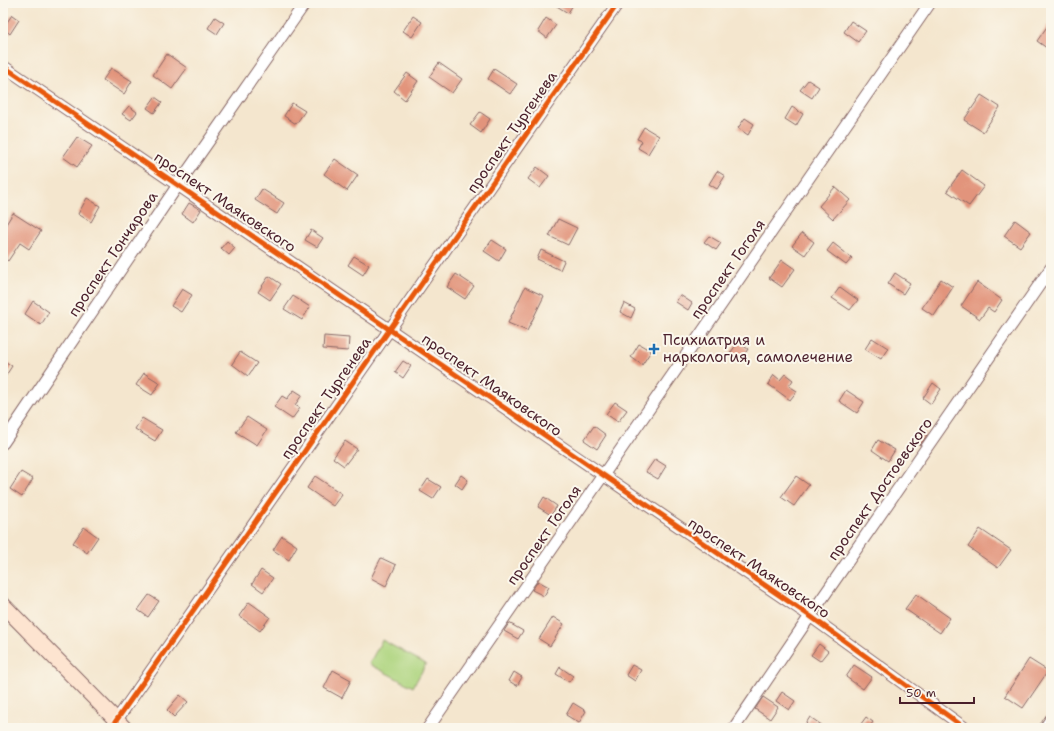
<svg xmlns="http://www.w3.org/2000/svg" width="1054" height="731" viewBox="0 0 1054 731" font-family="'Shantell Sans',sans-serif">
  <rect width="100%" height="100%" fill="#fbf7ec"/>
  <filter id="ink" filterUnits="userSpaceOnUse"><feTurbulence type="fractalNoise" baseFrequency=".025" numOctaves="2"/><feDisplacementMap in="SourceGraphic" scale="8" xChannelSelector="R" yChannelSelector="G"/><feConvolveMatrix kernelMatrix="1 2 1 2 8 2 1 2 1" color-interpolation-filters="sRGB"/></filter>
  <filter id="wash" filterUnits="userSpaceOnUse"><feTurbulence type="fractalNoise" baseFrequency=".012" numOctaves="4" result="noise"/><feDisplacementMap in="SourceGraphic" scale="16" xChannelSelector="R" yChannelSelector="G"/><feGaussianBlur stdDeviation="0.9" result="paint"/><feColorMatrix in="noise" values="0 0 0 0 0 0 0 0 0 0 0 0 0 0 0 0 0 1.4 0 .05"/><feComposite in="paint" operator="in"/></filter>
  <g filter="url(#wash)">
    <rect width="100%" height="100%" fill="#f4e6ce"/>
    <polygon fill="#add47e" stroke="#7c7a54" points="382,640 426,664 413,687 369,664"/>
    <g id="blocks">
      <g fill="#e2947b">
        <polygon points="552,3 574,3 568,13"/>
        <polygon points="12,15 19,20 10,34 3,28"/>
        <polygon points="413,16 422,22 412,37 403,31"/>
        <polygon points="215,17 224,23 217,34 208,28"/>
        <polygon points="546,18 556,25 547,38 538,31"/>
        <polygon points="851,21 866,31 858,42 844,32"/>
        <polygon points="1051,21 1051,51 1037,41"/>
        <polygon points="167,54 187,68 172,89 153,75"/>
        <polygon points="439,63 462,79 452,93 429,77"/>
        <polygon points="111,68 132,81 124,94 103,80"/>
        <polygon points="494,69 517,84 510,94 488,79"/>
        <polygon points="407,73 418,81 405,100 394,91"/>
        <polygon points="808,80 819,87 812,98 800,90"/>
        <polygon points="981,95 1000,107 983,132 964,120"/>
        <polygon points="155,97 162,102 154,113 147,108"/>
        <polygon points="292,103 305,111 296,124 284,116"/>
        <polygon points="129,106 137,112 131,120 122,114"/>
        <polygon points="792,107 803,114 796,126 785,119"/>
        <polygon points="480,112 490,119 481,133 470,125"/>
        <polygon points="745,118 754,124 748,135 738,128"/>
        <polygon points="644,127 659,136 648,154 638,148 642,141 637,139"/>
        <polygon points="77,137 92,146 77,167 63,157"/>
        <polygon points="335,159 358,175 347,191 324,174"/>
        <polygon points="537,167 549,176 540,188 528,179"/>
        <polygon points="962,170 984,186 969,206 947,191"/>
        <polygon points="717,171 725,176 717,189 709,184"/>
        <polygon points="835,187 850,200 833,219 819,206"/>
        <polygon points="262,189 284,203 277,214 255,200"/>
        <polygon points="87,198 100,206 91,222 78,214"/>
        <polygon points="189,203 201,210 193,222 182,214"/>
        <polygon points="13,213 41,231 29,249 20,243 8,261 3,257 3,229"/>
        <polygon points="558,219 577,228 568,245 549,236"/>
        <polygon points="1015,220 1031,232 1020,247 1004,236"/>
        <polygon points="311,230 323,238 317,247 305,240"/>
        <polygon points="802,233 814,242 805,255 792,246"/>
        <polygon points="709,236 721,243 716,250 704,242"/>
        <polygon points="492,240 506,249 499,261 484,251"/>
        <polygon points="227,241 235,248 229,255 221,248"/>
        <polygon points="833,243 852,258 846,265 827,251"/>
        <polygon points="541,250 564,261 560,270 537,259"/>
        <polygon points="354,256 369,265 363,275 348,265"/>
        <polygon points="782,260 795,269 782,287 769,278"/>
        <polygon points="895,273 910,283 903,294 888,284"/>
        <polygon points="456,274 474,286 465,299 447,287"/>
        <polygon points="269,276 281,284 270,300 258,292"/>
        <polygon points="941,279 953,287 934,316 922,308"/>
        <polygon points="977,282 1002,300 994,312 988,308 980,319 961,306"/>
        <polygon points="525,287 544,296 527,331 508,323"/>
        <polygon points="840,287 858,300 850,310 832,298"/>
        <polygon points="182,289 192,295 181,312 171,306"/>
        <polygon points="680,295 692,303 688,310 676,302"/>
        <polygon points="293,296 310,307 302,320 284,309"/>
        <polygon points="33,301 49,312 41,325 25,314"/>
        <polygon points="624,303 635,309 631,318 620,312"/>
        <polygon points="324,336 349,338 348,351 323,349"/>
        <polygon points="872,338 888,348 881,359 865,349"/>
        <polygon points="738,342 748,349 739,362 729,355"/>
        <polygon points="639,344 651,351 642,365 631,357"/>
        <polygon points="240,352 257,363 248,376 232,364"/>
        <polygon points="3,360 12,366 3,380"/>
        <polygon points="403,361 411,366 403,378 395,372"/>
        <polygon points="144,373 160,383 152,395 136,385"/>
        <polygon points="785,374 793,380 789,386 797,391 790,400 768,384 774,375 780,380"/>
        <polygon points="933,383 941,389 931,404 923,398"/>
        <polygon points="294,390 302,395 295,405 300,408 292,419 274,407 282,396 287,399"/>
        <polygon points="846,390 864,402 857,413 839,401"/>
        <polygon points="615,402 627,410 618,422 606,414"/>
        <polygon points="247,417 267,430 257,445 236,432"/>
        <polygon points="142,418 162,430 155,441 135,429"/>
        <polygon points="594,426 606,435 597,449 584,440"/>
        <polygon points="920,431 927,435 920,445 913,440"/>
        <polygon points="878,440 895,450 888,461 872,450"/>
        <polygon points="345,441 357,449 344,466 333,458"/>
        <polygon points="655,459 666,466 658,479 646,472"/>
        <polygon points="21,472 33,479 22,497 10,489"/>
        <polygon points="461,475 468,480 462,489 455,484"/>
        <polygon points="315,476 342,494 333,506 307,488"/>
        <polygon points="796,476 809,485 794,506 781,497"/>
        <polygon points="428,479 441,487 433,499 420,491"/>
        <polygon points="544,497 557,506 551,515 538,507"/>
        <polygon points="84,527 98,537 87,553 73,543"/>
        <polygon points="980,529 1011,550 998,568 968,547"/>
        <polygon points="282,536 297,546 289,560 273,550"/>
        <polygon points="381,558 396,565 386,586 371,578"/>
        <polygon points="261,570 273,578 263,592 252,584"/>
        <polygon points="538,581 549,587 544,596 532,590"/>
        <polygon points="916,594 950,618 940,633 905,609"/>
        <polygon points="149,595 159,601 148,617 138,610"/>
        <polygon points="249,602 270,617 260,631 239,616"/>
        <polygon points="553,617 564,624 550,646 539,639"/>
        <polygon points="509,623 523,631 518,639 504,631"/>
        <polygon points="819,644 828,651 820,661 811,655"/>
        <polygon points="1029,659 1048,671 1023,708 1005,696"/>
        <polygon points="632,665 641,670 635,681 626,675"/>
        <polygon points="854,665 872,677 863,689 846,677"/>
        <polygon points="560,667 573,676 569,682 556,674"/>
        <polygon points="333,670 351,680 342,698 324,688"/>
        <polygon points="514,672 522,677 517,686 509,681"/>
        <polygon points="782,692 795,701 789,710 776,701"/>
        <polygon points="180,695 188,702 174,717 167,710"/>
        <polygon points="763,697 778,707 770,719 755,709"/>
        <polygon points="573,703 586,711 579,723 566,715"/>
        <polygon points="810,717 826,728 803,728"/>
        <polygon points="866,717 873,722 869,728 858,728"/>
      </g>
    </g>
  </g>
  <g filter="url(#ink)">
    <use href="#blocks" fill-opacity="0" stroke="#866564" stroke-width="1"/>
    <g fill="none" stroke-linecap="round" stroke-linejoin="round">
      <g stroke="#866564" stroke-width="13">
        <g id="street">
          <polyline points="3,66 810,616 965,728"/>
          <polyline points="3,443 178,185 305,3"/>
          <polyline points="111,728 618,3"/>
          <polyline points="428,728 930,3"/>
          <polyline points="734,728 810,616 1051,268"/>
          <polyline points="1045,728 1051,719"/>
        </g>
      </g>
      <g stroke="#866564" stroke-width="17">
        <polyline id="secondary" points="3,605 124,728"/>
      </g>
      <use href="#street" stroke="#fff" stroke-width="11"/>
      <use href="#secondary" stroke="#fde4d0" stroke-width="15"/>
      <g stroke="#fbf7ec" stroke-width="8">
        <g id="cycleway">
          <polyline points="3,66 810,616 965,728"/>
          <polyline points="111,728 618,3"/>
        </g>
      </g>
      <use href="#cycleway" stroke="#e8590c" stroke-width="5"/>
    </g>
  </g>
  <path fill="#1f6fb2" stroke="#fbf7ec" stroke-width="1.5" d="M652 343h4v4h4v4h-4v4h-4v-4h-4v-4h4z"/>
  <g text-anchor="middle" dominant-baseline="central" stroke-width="4" stroke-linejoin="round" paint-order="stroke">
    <g font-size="15" fill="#4a1f2b" stroke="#fbf7ec">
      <text transform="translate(512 132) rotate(-55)">проспект Тургенева</text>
      <text transform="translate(225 202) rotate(34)">проспект Маяковского</text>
      <text transform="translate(113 254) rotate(-56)">проспект Гончарова</text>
      <text transform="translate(728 269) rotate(-55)">проспект Гоголя</text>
      <text transform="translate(492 385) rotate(35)">проспект Маяковского</text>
      <text transform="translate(326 398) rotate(-55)">проспект Тургенева</text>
      <text transform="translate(880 489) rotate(-55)">проспект Достоевского</text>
      <text transform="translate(544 535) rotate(-55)">проспект Гоголя</text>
      <text transform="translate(759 568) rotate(34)">проспект Маяковского</text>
    </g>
    <g font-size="15" fill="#4a1f2b" stroke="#fbf7ec" text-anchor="start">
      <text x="663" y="340">Психиатрия и<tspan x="663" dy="17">наркология, самолечение</tspan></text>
    </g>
  </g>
  <rect width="1054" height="731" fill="none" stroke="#fbf7ec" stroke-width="16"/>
  <path d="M900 697v6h74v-6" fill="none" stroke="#4a1f2b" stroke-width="2"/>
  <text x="906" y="697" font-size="12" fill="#4a1f2b" stroke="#fbf7ec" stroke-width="3" paint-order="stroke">50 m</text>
</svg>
